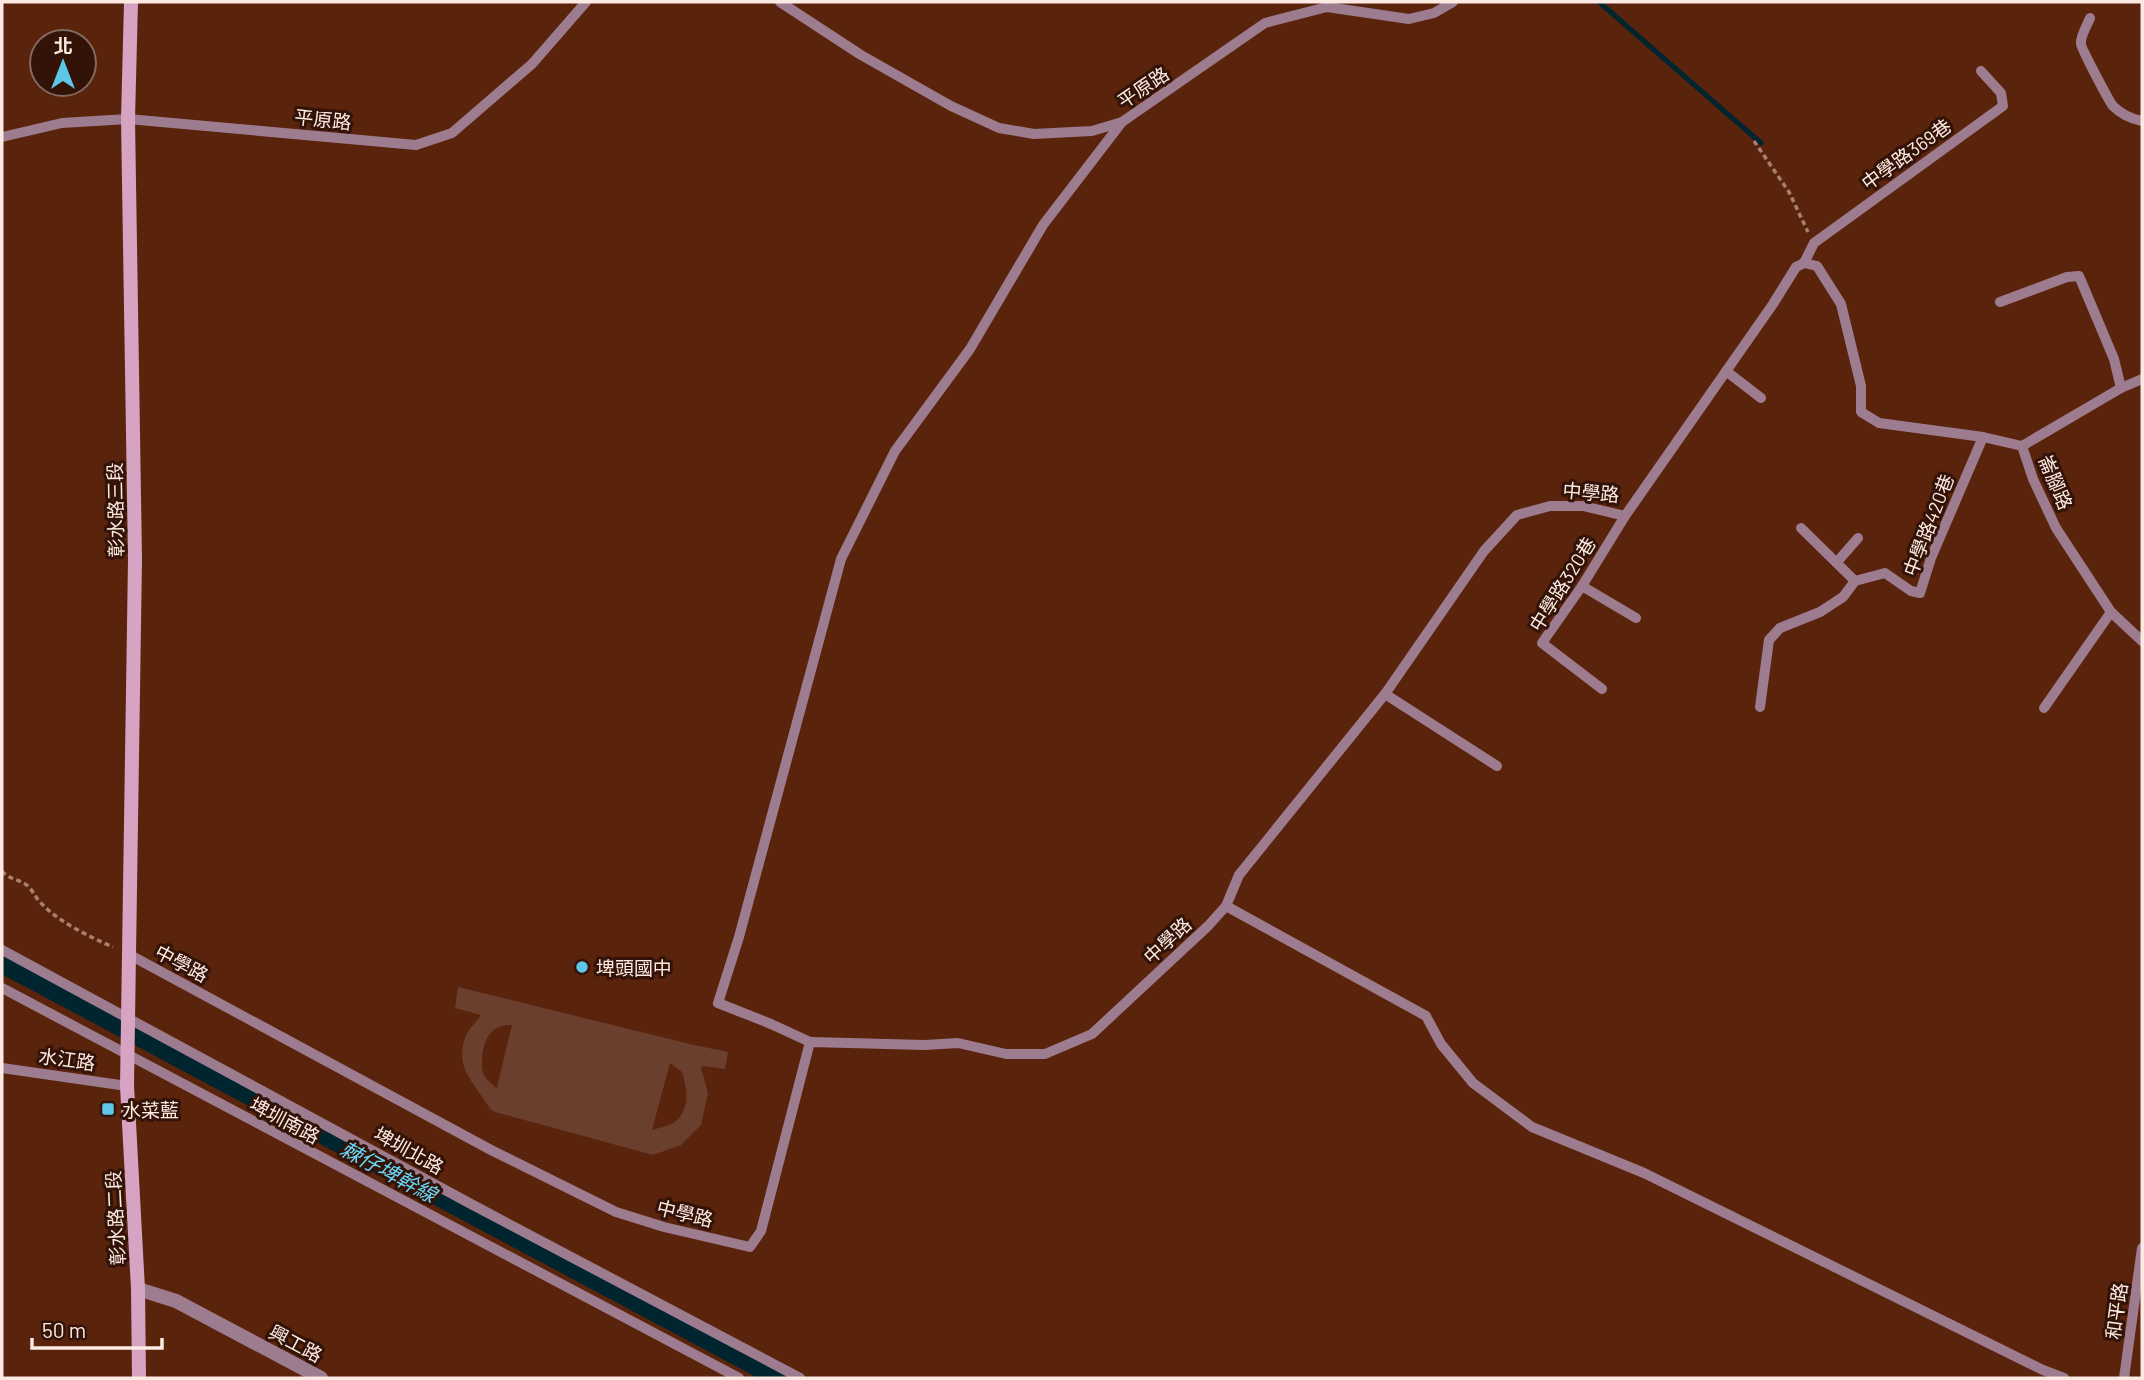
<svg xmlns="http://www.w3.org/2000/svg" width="2144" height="1380" viewBox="0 0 2144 1380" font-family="Barlow,'Noto Sans TC',sans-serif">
  <rect width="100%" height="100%" fill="#5a230c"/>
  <path fill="#6b3f2e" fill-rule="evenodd" d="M458,987L694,1045L728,1052L725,1069L703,1066L701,1068L708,1093L701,1125L681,1145L653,1155L495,1112L490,1109C476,1084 454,1069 465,1038C468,1029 476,1023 481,1015L455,1008ZM512,1025L497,1087L496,1088C493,1084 486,1080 484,1075C482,1071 482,1063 482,1058C484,1038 491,1025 512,1025ZM670,1063L682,1072C687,1089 691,1108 675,1122C669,1126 658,1128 652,1130Z"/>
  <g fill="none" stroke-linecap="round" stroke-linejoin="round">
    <polyline stroke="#01252f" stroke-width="5" points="1599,2 1761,143"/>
    <polyline stroke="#01252f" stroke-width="18" points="2,964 777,1378"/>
    <g stroke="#a68070" stroke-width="3.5" stroke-dasharray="5 3.5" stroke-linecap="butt">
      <polyline points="1754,141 1789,192 1808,232"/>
      <path d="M2,871C9,880 21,879 29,887C34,893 37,900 43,905C59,922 92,938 113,947"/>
    </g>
    <g stroke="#9d7c90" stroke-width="10">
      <polyline points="780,2 861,55 951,106 999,128 1034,134 1092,131 1122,122 1265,23 1327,7 1409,19 1434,13 1453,2"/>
      <path d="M2090,18C2087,26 2080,36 2081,44C2081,48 2110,103 2113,106C2121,114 2132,119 2142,121"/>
      <polyline points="2,137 62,123 128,119 416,145 452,133 532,64 586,2"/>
      <polyline points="1804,263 1814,243 2003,106 2001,93 1981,71"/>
      <polyline points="2000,302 2067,277 2079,276 2114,359 2121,388"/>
      <polyline points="1726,371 1761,398"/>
      <polyline points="2022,446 2033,479 2056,528 2111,612 2142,641"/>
      <polyline points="2022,446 2121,388 2142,379"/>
      <polyline points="1801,528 1855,581"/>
      <polyline points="1837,562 1858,538"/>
      <polyline points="1582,586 1636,618"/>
      <polyline points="1602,689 1542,643 1582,586 1625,516"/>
      <polyline points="1385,694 1497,766"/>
      <polyline points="1760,707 1769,640 1780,628 1820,612 1843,597 1855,581 1885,573 1911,591 1920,593 1931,558 1983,437"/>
      <polyline points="2044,708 2111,612"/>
      <polyline points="1226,906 1426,1016 1441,1044 1473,1083 1532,1127 1644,1173 2043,1370 2064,1378"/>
      <polyline points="2,950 471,1204 800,1378"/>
      <polyline points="130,955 491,1150 616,1212 664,1227 750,1247 761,1231 810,1042 925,1045 958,1043 1006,1054 1045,1054 1092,1034 1208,926 1226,906 1239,875 1385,694 1484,551 1517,515 1550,506 1583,506 1625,516 1773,304 1796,267 1804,263 1817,266 1841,304 1861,386 1861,412 1879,423 1983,437 2022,446"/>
      <polyline points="2,988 739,1378"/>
      <polyline points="810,1042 771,1024 718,1003 739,937 841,559 895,451 970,349 1043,225 1122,122"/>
      <polyline points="2,1068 127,1086"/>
      <polyline points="2124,1378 2142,1248"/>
    </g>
    <polyline stroke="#9d7c90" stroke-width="14" points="138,1289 176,1301 321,1378"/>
    <polyline stroke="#d7a3c3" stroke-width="14" points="131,2 128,119 135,559 127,1086 138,1289 139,1378"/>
  </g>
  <g fill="#5dc7e8" stroke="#331307" stroke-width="2.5">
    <circle cx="582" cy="967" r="7"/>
    <rect x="101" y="1102" width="14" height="14" rx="3.5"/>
  </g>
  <g text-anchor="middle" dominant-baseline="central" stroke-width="6" stroke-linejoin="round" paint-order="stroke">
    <g font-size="19" fill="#fceae3" stroke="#331307">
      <text transform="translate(1143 87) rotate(-34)">平原路</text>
      <text transform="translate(323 119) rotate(6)">平原路</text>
      <text transform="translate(1906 154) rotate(-36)">中學路369巷</text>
      <text transform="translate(2056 482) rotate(67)">崙腳路</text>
      <text transform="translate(1591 492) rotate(5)">中學路</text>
      <text transform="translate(115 510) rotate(-91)">彰水路三段</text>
      <text transform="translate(1928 525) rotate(-69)">中學路420巷</text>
      <text transform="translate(1562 584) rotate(-58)">中學路320巷</text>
      <text transform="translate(1167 940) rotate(-43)">中學路</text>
      <text transform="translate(182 963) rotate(28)">中學路</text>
      <text transform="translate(67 1059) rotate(8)">水江路</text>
      <text transform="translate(285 1120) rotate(28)">埤圳南路</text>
      <text transform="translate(409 1150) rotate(29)">埤圳北路</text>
      <text transform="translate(685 1213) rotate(14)">中學路</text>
      <text transform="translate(115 1218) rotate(-93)">彰水路二段</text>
      <text transform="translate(2116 1311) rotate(-82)">和平路</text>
      <text transform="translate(296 1343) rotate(28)">興工路</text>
    </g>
    <g font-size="19" fill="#fceae3" stroke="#331307" text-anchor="start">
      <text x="596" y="967">埤頭國中</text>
      <text x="122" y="1109">水菜藍</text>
    </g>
    <g font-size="21" font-style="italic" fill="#68d7fa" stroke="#331307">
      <text transform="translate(389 1171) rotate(28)">棘仔埤幹線</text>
    </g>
  </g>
  <rect width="2144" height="1380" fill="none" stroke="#fceae3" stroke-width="7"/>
  <g transform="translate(63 63)"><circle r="33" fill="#331307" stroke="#83695f" stroke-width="2"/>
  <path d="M0-5L12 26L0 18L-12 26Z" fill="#5dc7e8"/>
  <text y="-10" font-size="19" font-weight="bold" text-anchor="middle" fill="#fceae3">北</text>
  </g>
  <path d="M32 1338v10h130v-10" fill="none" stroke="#fceae3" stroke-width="3.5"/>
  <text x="42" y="1338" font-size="21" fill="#fceae3" stroke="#331307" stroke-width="5" paint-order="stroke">50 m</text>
</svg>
